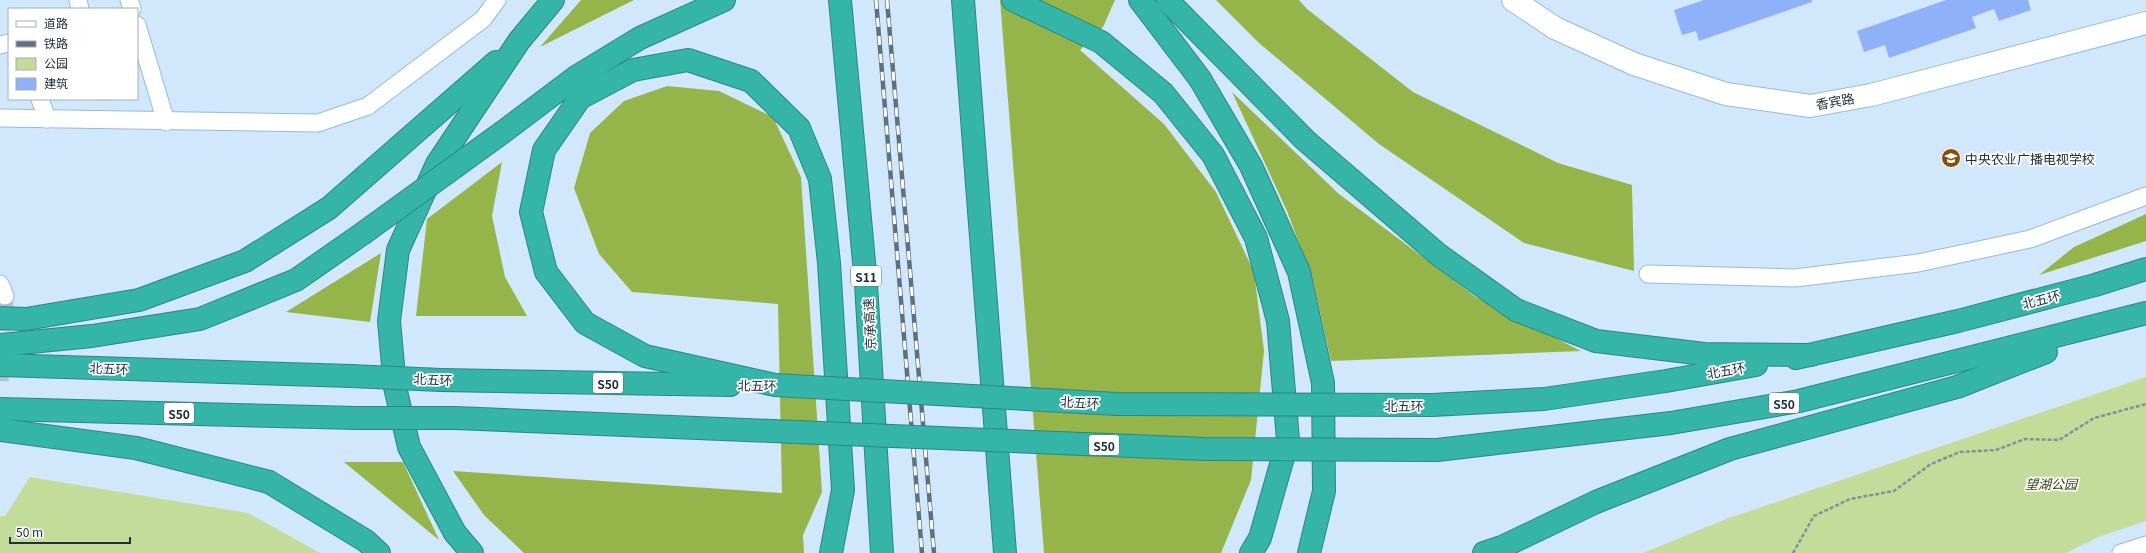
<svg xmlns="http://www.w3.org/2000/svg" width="2146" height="553" viewBox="0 0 2146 553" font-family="Georgia,'Noto Sans SC',serif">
  <rect width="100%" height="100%" fill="#d1e8fc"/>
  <g fill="#c4dc99">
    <polygon points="2146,377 2146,521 2101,536 2066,553 1643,553 1726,519"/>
    <polygon points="30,477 248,513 320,553 0,553 0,516 5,516"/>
  </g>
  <g fill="#95b54a">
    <polygon points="581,0 634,0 540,47"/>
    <polygon points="1000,0 1115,0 1103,27 1080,50 1164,124 1216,192 1254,272 1264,351 1251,480 1221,553 1044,553"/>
    <polygon points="1216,0 1299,0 1307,9 1413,92 1558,163 1632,185 1634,271 1524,243 1379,144 1259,43"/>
    <polygon points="667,86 719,91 773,117 801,177 822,492 803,535 804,553 524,553 484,515 453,471 782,493 778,304 632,292 599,254 574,188 590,133 624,101"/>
    <polygon points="1232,92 1339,194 1476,297 1581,351 1331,361 1313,280 1287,211"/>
    <polygon points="502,162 492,216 505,277 527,316 416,316 427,219"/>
    <polygon points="2146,214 2146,241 2039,275 2074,247"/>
    <polygon points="381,253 370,322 286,312"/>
    <polygon points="344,462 403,462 439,540"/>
  </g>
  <g fill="#8eb1f9">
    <polygon points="1704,0 1812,0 1812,2 1699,41 1696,31 1682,35 1674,10"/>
    <polygon points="1946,0 2028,0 2031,10 1999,21 1994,9 1972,17 1976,28 1889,58 1885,45 1864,52 1857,31"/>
  </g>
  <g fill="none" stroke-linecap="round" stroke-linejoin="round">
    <polyline stroke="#aec3d6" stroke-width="17" stroke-dasharray="17 8" stroke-linecap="butt" points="0,381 5,296"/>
    <g stroke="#95bbdb" stroke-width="19">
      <g id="street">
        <polyline points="78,0 80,9"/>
        <polyline points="129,0 132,9"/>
        <polyline points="137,25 166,122"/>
        <polyline points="0,45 9,43"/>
        <polyline points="40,99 47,119"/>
        <polyline points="0,118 318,123 368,106 483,19 497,0"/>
        <polyline points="1648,274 1795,278 1918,263 2030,239 2146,196"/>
        <polyline points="0,284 5,296"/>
        <polyline points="2121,553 2146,545"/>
      </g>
    </g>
    <g stroke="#95bbdb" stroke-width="24">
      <polyline id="secondary" points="1513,0 1555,28 1634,64 1726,94 1810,106 1871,95 2146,23"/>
    </g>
    <g stroke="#2d8682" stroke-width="24">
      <g id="highway">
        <polyline points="840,0 866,284 882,553"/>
        <polyline points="963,0 1005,553"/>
        <polyline points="1013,0 1101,42 1163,93 1213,155 1256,238 1278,321 1288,440 1260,538 1251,553"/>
        <polyline points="1140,0 1200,79 1251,166 1299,272 1323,383 1324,491 1309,553"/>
        <polyline points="1167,0 1305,140 1439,255 1516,310 1596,341 1704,354 1811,355"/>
        <polyline points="503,132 576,77 640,38 724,0"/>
        <polyline points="0,318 26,319 139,300 245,261 329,208 496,62"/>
        <polyline points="0,345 92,336 200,319 296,280 362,234"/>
        <polyline points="1796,358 1958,321 2095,285 2146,269"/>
        <polyline points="0,365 351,376"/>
        <polyline points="441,380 730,385"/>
        <polyline points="775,385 645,356 585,323 546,272 531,212 544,150 580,98 633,70 688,60 751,81 799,128 820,179 829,263 843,490 831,553"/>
        <polyline points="1432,405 1544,399 1666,381 1756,365"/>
        <polyline points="0,409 357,418"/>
        <polyline points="456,418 772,431"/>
        <polyline points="0,430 136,448 269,482 366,541 379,553"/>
        <polyline points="1437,450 1671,423 1799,401 2146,313"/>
        <polyline points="472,553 455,533 409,447 395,387 389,321 398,250 437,164 519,41 553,0"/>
        <polyline points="1484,553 1502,547 1596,502 1730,449 1957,387 2046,352"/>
      </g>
    </g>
    <polyline stroke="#7d91a1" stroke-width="2.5" stroke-dasharray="4 2" stroke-linecap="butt" points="1793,553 1814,516 1850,499 1894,491 1931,464 1960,452 1996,450 2025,439 2059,440 2094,418 2146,404"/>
    <use href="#street" stroke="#fff" stroke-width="17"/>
    <use href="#secondary" stroke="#fff" stroke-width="22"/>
    <use href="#highway" stroke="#34b5a7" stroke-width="22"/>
    <g stroke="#5e7180" stroke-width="4.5">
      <g id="rail">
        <polyline points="876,0 922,553"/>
        <polyline points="887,0 934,553"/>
      </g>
    </g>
    <use href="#rail" stroke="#fff" stroke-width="3" stroke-dasharray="9" stroke-linecap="butt"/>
    <g stroke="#2d8682" stroke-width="24" stroke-linecap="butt">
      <g id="highway-bridge">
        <polyline points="362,234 503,132"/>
        <polyline points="351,376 441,380"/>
        <polyline points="775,385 1117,404 1432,405"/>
        <polyline points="357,418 456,418"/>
        <polyline points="772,431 1205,449 1437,450"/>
      </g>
    </g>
    <use href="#highway-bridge" stroke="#34b5a7" stroke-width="22"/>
  </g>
  <defs>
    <g id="university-disc" transform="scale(1)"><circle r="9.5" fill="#884f04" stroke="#fff"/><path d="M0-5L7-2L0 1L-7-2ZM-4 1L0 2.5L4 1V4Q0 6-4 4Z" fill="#fff"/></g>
  </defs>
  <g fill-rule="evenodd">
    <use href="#university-disc" x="1951" y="158"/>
  </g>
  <g text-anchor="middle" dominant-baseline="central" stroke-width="3.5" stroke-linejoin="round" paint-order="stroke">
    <g fill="#fff" stroke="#636e76" stroke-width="1">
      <rect x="851" y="266" width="30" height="20" rx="3"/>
      <rect x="593" y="373" width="30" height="20" rx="3"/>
      <rect x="1769" y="393" width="30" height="20" rx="3"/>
      <rect x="164" y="403" width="30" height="20" rx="3"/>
      <rect x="1089" y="435" width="30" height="20" rx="3"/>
    </g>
    <g font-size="12" font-weight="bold" fill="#20303c">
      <text x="866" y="276">S11</text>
      <text x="608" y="383">S50</text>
      <text x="1784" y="403">S50</text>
      <text x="179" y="413">S50</text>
      <text x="1104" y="445">S50</text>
    </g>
    <g font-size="13" fill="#20303c" stroke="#fff">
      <text transform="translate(1835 101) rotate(-10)">香宾路</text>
      <text transform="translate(2041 299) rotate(-15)">北五环</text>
      <text transform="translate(869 324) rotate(-93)">京承高速</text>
      <text transform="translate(109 368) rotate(2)">北五环</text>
      <text transform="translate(1726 370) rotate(-10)">北五环</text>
      <text transform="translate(433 379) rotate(2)">北五环</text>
      <text transform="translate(757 385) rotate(1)">北五环</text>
      <text transform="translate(1080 402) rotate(3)">北五环</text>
      <text x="1404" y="405">北五环</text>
    </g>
    <g font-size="13" fill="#20303c" stroke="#fff" text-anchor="start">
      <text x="1965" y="158">中央农业广播电视学校</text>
    </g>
    <g font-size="13" font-style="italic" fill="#334015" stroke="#fff">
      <text x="2051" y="483">望湖公园</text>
    </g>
  </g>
  <rect x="8" y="8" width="130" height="92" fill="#ffffff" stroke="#a6acb1"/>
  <rect x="16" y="21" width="20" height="6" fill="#ffffff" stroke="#a6acb1"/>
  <text x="44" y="28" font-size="12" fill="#20303c">道路</text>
  <rect x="16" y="41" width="20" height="6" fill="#5e7180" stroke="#a6acb1"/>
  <text x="44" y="48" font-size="12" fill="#20303c">铁路</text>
  <rect x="16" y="58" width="20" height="12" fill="#c4dc99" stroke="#a6acb1"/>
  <text x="44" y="68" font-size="12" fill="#20303c">公园</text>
  <rect x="16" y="78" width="20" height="12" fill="#8eb1f9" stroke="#a6acb1"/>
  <text x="44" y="88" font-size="12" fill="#20303c">建筑</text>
  <path d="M10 537v6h120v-6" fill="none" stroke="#20303c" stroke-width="2"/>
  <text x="16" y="537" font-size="12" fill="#20303c" stroke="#ffffff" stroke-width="3" paint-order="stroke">50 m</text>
</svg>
